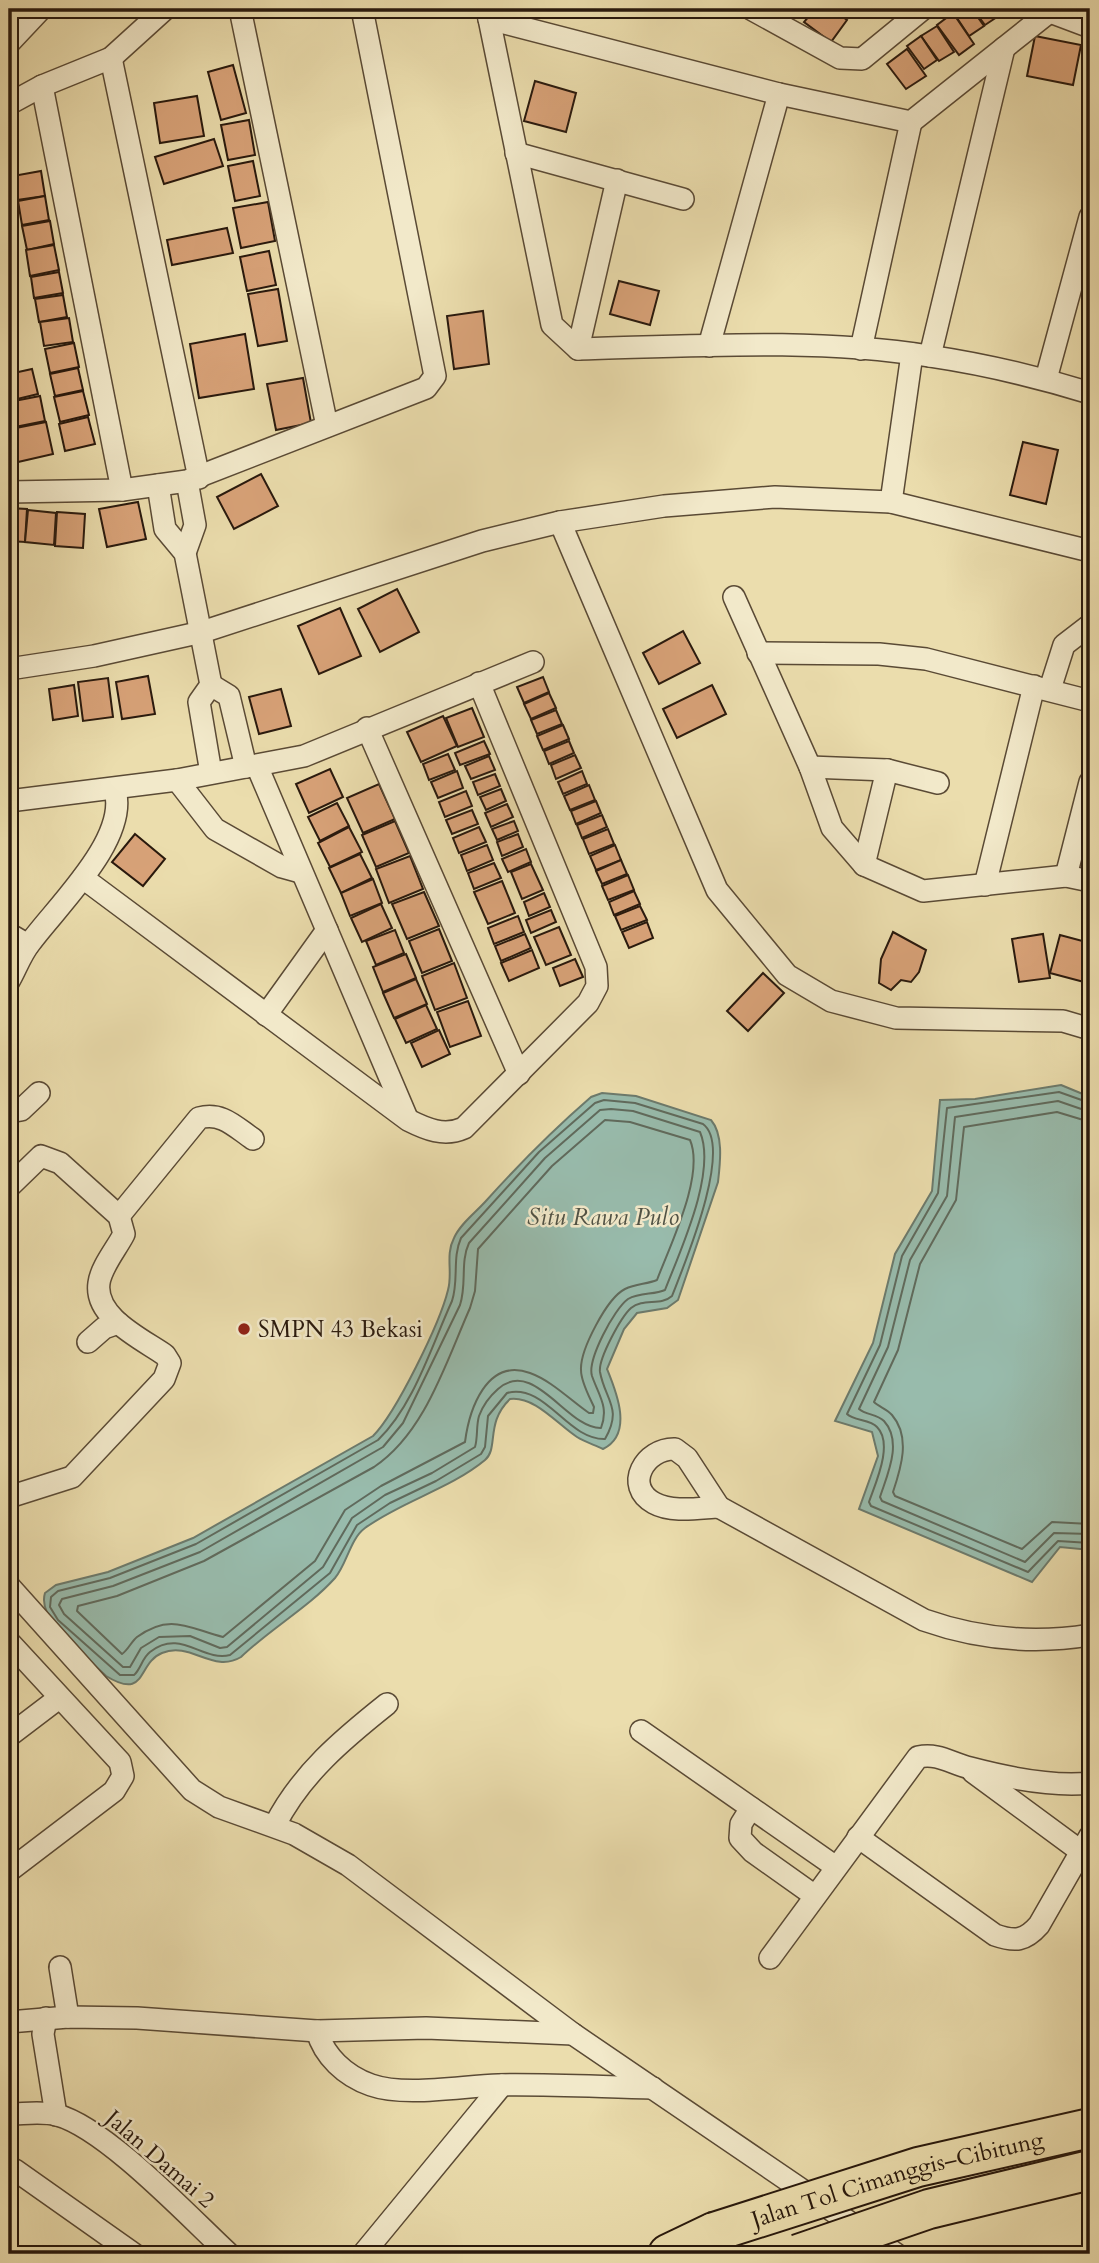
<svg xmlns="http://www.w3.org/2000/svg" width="1099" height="2263" viewBox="0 0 1099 2263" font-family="Cardo,serif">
  <rect width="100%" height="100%" fill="#ebddad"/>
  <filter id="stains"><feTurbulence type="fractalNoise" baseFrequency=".00286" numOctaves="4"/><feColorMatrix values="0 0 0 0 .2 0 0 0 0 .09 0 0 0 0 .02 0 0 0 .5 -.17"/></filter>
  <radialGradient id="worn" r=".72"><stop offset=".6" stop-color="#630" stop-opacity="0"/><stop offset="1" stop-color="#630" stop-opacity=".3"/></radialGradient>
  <g fill="#98bbac" stroke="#6c7a6c" stroke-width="2">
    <polygon points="1061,1085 1090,1097 1090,1550 1060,1547 1032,1582 859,1509 878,1456 872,1432 835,1421 873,1343 895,1254 932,1191 940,1100 975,1099"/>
    <path d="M602,1093L636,1096L711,1120C724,1135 720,1164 718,1182L678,1300L667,1308L637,1313L624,1329L607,1369C616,1391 634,1434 603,1449C595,1445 585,1442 577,1437C557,1424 535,1396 510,1399C485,1423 499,1448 485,1460C450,1489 402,1501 365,1528C350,1539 347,1564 335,1578C309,1607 270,1629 241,1657C213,1674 191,1641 162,1653C137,1663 147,1701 106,1676C87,1657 36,1621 45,1593L56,1585L108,1572L193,1538L373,1436C396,1413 440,1323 448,1290C453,1273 445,1255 454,1238C460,1224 475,1213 485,1202C519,1164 553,1130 591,1097Z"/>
  </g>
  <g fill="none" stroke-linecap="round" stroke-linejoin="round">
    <g stroke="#606a5c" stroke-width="2">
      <path d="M604,1100L635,1103L703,1124C734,1147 684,1265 672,1296C661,1306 643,1298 631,1308C621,1317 598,1359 600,1372C605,1400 623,1408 605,1439C567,1440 546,1383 507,1393L488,1416L485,1447L481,1454L436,1481L390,1503L357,1525L330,1573L230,1655C202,1662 181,1628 150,1652C142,1658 141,1669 134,1675H120L58,1620L50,1607L51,1597L58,1591L110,1578L196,1544L378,1440C414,1405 431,1347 452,1301C459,1280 452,1258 461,1238L539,1152L595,1103Z"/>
      <path d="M1090,1103L1059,1092L947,1108L938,1193L902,1256L880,1345L847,1414C854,1421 870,1419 877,1427C894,1444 875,1484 869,1502L871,1506L1028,1572L1058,1541L1090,1543"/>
      <path d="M611,1109L633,1111L700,1132C717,1172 680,1251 665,1290C654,1295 640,1292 628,1299C614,1309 587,1360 592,1376C599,1396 609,1407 601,1428C567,1429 534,1357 498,1389C490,1396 483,1405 479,1416C476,1426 478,1437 475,1447L432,1473L385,1495L352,1518L323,1567L227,1647L220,1648L190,1636L159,1637L141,1648L130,1667H123L64,1614L59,1605L62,1599L113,1586L200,1552L383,1447L403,1423L460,1305C467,1284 460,1262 469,1243L545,1158L600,1110Z"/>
      <path d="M1090,1112L1058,1101L955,1117L947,1196L910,1260L888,1347L859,1409C866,1415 877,1414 884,1421C903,1442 887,1475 880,1497L882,1501L1025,1562L1054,1533L1090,1534"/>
      <path d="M605,1120L630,1122L690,1140C705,1175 670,1245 657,1280C647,1284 636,1284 625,1289C607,1298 580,1350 581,1370C581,1382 589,1396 594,1407L593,1413H589C570,1400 552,1381 530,1373C486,1357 469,1411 465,1442L381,1486L345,1510L315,1561L223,1637C190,1629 171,1612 137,1637C131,1642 128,1650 122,1654L77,1611L78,1606L117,1596L204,1561L374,1467C425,1433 446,1362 470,1308L475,1291L478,1249L552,1166Z"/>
      <path d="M1090,1122L1057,1112L964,1127L956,1200L920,1264L898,1350L874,1402C879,1407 887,1409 892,1415C911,1437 901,1468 893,1492L895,1496L1022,1549L1052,1522L1090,1524"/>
    </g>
  </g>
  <g fill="#d8a278" stroke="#29190d" stroke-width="2">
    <polygon points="815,9 832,9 847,20 831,42 804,22"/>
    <polygon points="951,9 972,9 984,26 969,36"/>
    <polygon points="973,9 996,9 1000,15 985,25"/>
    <polygon points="997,9 1012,9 1002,16"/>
    <polygon points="953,13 974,44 959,55 937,25"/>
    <polygon points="937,26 954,52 939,61 921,36"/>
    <polygon points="921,36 937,60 924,69 907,46"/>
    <polygon points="1035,36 1081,45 1073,85 1027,76"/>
    <polygon points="907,49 926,76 906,89 887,64"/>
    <polygon points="233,65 246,113 221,120 208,72"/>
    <polygon points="535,81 576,93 566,132 524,121"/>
    <polygon points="197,96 204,136 160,143 154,103"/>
    <polygon points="249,120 255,155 228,160 221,125"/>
    <polygon points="214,139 223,166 164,184 155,157"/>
    <polygon points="253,161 260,196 235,201 228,166"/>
    <polygon points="41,171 45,196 17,200 13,176"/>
    <polygon points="45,196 49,220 22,225 18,201"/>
    <polygon points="268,202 275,241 241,248 233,208"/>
    <polygon points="50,221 54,244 27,250 22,226"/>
    <polygon points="227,228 233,253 172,265 167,240"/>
    <polygon points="54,245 59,270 30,276 26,250"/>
    <polygon points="269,251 276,285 247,291 240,257"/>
    <polygon points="59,272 63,293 34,298 31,277"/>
    <polygon points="619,281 659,291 650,325 610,314"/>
    <polygon points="278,289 287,341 258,346 248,294"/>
    <polygon points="63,295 67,317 39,322 35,299"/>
    <polygon points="483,311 489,364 454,369 447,316"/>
    <polygon points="69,318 73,342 44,346 40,322"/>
    <polygon points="245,334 254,389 199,398 190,344"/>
    <polygon points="74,343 79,367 50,373 45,349"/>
    <polygon points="78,368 83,390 55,396 50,374"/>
    <polygon points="32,369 38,394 9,401 9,374"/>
    <polygon points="303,378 311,423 276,430 267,384"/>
    <polygon points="83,391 89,415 60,422 54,397"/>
    <polygon points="40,396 45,421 10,428 9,402"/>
    <polygon points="88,417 95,444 65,451 59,424"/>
    <polygon points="46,422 53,454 18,462 11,429"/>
    <polygon points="1023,442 1058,450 1046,504 1010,495"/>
    <polygon points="261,474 278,506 234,529 217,497"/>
    <polygon points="138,502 146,539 107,547 99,509"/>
    <polygon points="9,508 27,509 25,542 9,541"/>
    <polygon points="28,510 56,513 54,545 25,542"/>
    <polygon points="57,512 85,514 83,548 55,546"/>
    <polygon points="397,589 419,632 380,652 358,609"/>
    <polygon points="340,608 361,656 319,674 298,626"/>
    <polygon points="683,631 700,663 659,684 643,653"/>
    <polygon points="148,676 155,714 122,719 116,682"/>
    <polygon points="543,677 549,692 524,703 517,687"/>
    <polygon points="108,678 113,717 83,721 78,682"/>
    <polygon points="74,685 78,716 53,720 49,689"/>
    <polygon points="712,685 726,714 677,738 663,709"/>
    <polygon points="281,689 291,726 259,734 249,697"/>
    <polygon points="549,693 556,708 531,719 524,704"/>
    <polygon points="472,708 484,737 458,747 446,718"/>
    <polygon points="556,710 562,724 537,734 531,720"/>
    <polygon points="443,716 457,746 421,762 407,732"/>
    <polygon points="563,725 569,739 543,750 537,736"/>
    <polygon points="484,741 490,754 460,765 455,753"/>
    <polygon points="569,741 574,753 549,764 544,751"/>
    <polygon points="448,754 455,770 429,780 423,764"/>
    <polygon points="575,755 581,768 556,779 551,765"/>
    <polygon points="489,756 495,770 471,779 465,766"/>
    <polygon points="330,769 343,797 309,813 296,784"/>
    <polygon points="457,771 463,788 438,798 431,782"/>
    <polygon points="582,771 587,784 563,794 558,782"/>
    <polygon points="495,774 500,786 478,795 473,782"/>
    <polygon points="379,784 395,819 363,833 347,798"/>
    <polygon points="589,785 595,800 570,810 564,796"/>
    <polygon points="501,789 506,801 486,810 480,797"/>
    <polygon points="466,791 472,806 445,817 439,802"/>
    <polygon points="596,801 601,813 576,824 571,811"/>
    <polygon points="337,803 349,826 320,841 308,817"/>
    <polygon points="507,804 513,817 491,827 485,813"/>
    <polygon points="472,810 478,824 452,834 446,820"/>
    <polygon points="602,815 607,827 582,838 577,825"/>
    <polygon points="395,821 409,853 376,867 362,835"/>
    <polygon points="514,821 518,831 497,840 492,829"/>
    <polygon points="349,827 362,852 330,867 318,843"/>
    <polygon points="479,827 486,842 459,853 453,838"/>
    <polygon points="608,829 614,844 589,854 583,839"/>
    <polygon points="135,834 165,859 143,886 112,862"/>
    <polygon points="518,834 523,847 502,856 497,842"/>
    <polygon points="487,845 493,860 467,871 461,855"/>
    <polygon points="615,845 621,860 596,870 590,856"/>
    <polygon points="526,849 531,862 508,872 502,859"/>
    <polygon points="360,854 372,878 341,893 329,868"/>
    <polygon points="410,856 423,889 389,903 376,869"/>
    <polygon points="621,860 627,874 602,884 596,871"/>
    <polygon points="494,863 501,878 474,889 468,873"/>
    <polygon points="531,864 543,890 522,899 511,872"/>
    <polygon points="628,875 634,890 608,900 602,886"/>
    <polygon points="373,879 382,903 350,916 341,893"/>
    <polygon points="502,881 515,913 488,924 474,892"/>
    <polygon points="634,891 640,904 614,915 609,902"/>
    <polygon points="424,892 439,926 407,939 392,904"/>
    <polygon points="544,893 550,907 529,916 524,902"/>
    <polygon points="381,904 392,928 362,942 351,918"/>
    <polygon points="640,906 647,920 621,930 615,916"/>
    <polygon points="551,910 556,922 531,933 526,920"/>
    <polygon points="518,916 524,932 494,944 488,928"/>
    <polygon points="647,922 653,938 629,948 622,932"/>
    <polygon points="559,927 571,955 546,965 534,937"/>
    <polygon points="439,929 452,961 422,973 409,941"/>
    <polygon points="395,930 404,953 376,965 366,941"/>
    <polygon points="893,932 926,950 919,972 911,982 901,980 891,990 879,983 881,959"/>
    <polygon points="525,934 531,948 501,961 495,946"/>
    <polygon points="1043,934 1050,978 1019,982 1012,939"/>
    <polygon points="1060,935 1090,943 1090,960 1084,982 1050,973"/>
    <polygon points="532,950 539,968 509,981 501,963"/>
    <polygon points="406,954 416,978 383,992 373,967"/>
    <polygon points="575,959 583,977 560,986 553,968"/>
    <polygon points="454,963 467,998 435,1010 422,976"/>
    <polygon points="763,973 784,993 748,1031 727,1011"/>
    <polygon points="416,979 427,1004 394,1018 383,993"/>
    <polygon points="468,1001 481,1036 450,1047 437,1012"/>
    <polygon points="426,1005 437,1029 406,1043 395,1019"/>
    <polygon points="439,1030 450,1054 422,1067 411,1043"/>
  </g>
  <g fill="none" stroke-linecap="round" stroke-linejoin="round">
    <g stroke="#5a4a35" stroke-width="24">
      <g id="street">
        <polyline points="240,9 327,426"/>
        <path d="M487,9L552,325L578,349C694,346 815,338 929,356C983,364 1038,377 1090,393"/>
        <polyline points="751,9 840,58 862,59 923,9"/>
        <polyline points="1050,12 1090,27"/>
        <polyline points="489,19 779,94 911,122 1053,9"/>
        <polyline points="9,43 41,9"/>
        <polyline points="111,58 199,478"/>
        <polyline points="42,86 122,490"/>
        <polyline points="9,104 42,86 111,58 165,9"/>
        <polyline points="516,153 683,199"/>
        <polyline points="709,346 779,94"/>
        <polyline points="578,349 617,180"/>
        <polyline points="861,349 911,122"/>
        <polyline points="930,356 1004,48"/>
        <polyline points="1046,379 1090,217"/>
        <polyline points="158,485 165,529 185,553 211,685 199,702 211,773"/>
        <polyline points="9,492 122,490 187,481 426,388 435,376 362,9"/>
        <polyline points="891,502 912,354"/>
        <polyline points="1090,551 891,502 775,497 664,506 560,522 717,890 787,975 831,1001 896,1018 1063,1021 1090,1029"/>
        <polyline points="185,553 195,525 187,481"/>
        <polyline points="734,597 810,767 832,828 864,865 923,891 1066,876 1090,881"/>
        <polyline points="758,653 879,654 926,659 1090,701"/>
        <polyline points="9,669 94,656 202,632 482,541 560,522"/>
        <polyline points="211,685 229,696 246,767"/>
        <polyline points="1050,689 1064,645 1090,625"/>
        <polyline points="367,728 519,1074"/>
        <polyline points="257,766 407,1118"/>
        <polyline points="810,767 887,770 938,783"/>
        <polyline points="177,780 215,829 282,867 300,872"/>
        <polyline points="9,801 177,780 304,756 533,662"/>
        <polyline points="864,865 887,770"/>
        <polyline points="1066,876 1090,782"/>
        <path d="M83,878L408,1120C426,1129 444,1137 464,1128L588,1003L597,986L596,967L479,683"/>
        <polyline points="985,885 1034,686"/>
        <polyline points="9,934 28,945"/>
        <path d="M9,981C16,969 21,954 30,943C57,906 129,839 115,790"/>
        <polyline points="266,1015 327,930"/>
        <polyline points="9,1112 21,1110 39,1093"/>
        <path d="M9,1187L41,1156L60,1163L119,1216L124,1234C117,1248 101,1267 99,1283C94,1317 142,1339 165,1355L170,1363L164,1379L72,1477L9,1497"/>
        <path d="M119,1216L199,1118C222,1112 234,1126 253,1139"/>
        <polyline points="88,1342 104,1328 118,1323"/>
        <path d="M675,1449L687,1458L719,1507C699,1508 672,1513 654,1503C623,1486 645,1448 675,1449Z"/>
        <path d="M719,1507L924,1620C978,1639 1035,1644 1090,1635"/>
        <polyline points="9,1586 192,1790 219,1807 294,1834 348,1865 573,2034 896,2254"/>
        <polyline points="9,1642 120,1762 123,1776 114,1791 9,1871"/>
        <polyline points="641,1731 836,1867"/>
        <polyline points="9,1736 59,1698"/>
        <polyline points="973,1772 1083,1853"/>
        <polyline points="751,1808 741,1824 740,1838 753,1852 815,1896"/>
        <path d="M275,1825C301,1774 343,1739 387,1704"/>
        <path d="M858,1837L995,1935C1015,1942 1025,1941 1039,1925L1090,1836"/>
        <path d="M770,1958L918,1757C939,1753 950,1763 970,1768C1008,1778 1052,1787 1090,1783"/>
        <polyline points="60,1967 68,2017"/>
        <polyline points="46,2018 43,2034 56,2115"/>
        <polyline points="9,2022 68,2017 137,2018 317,2031 426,2028 573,2034"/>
        <path d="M317,2031C324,2056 345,2076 371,2085C405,2097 462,2086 498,2085C550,2084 602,2087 653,2088"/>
        <path d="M9,2114C24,2114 43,2111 57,2115C106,2128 190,2218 229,2254"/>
        <polyline points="9,2172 15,2170 134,2254"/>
        <polyline points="363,2254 502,2085"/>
      </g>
    </g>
    <g stroke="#29190d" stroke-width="42">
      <polyline id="highway" points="668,2254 714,2232"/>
    </g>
    <use href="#street" stroke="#f2e9ca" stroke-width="21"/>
    <use href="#highway" stroke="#ebddad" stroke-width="38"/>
    <g stroke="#29190d" stroke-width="42" stroke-linecap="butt">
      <g id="highway-bridge">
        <path id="s1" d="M714,2232L918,2167L1090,2128"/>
        <polyline points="798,2254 929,2209 1090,2170"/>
      </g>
    </g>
    <use href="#highway-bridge" stroke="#ebddad" stroke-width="38"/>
  </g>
  <circle fill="#8f2418" stroke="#f2e9ca" stroke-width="2.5" cx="244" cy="1329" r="7"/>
  <g text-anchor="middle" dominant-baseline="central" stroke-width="5" stroke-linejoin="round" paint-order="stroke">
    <g font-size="23" fill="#29190d" stroke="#f2e9ca" text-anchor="start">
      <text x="258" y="1329">SMPN 43 Bekasi</text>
    </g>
    <g font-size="23" fill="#29190d" stroke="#f2e9ca">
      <text transform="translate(160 2159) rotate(41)">Jalan Damai 2</text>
      <text stroke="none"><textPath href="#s1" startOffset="191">Jalan Tol Cimanggis–Cibitung</textPath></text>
    </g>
    <g font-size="24" font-style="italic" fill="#505245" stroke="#f2e9ca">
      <text x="603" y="1217">Situ Rawa Pulo</text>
    </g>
  </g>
  <rect width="1099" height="2263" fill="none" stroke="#ebddad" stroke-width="35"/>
  <rect x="10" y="10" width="1078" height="2242" fill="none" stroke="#29190d" stroke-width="3.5"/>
  <rect x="18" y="18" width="1064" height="2228" fill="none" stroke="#29190d" stroke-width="2"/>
  <rect width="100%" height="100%" filter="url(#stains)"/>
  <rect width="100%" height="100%" fill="url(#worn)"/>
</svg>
